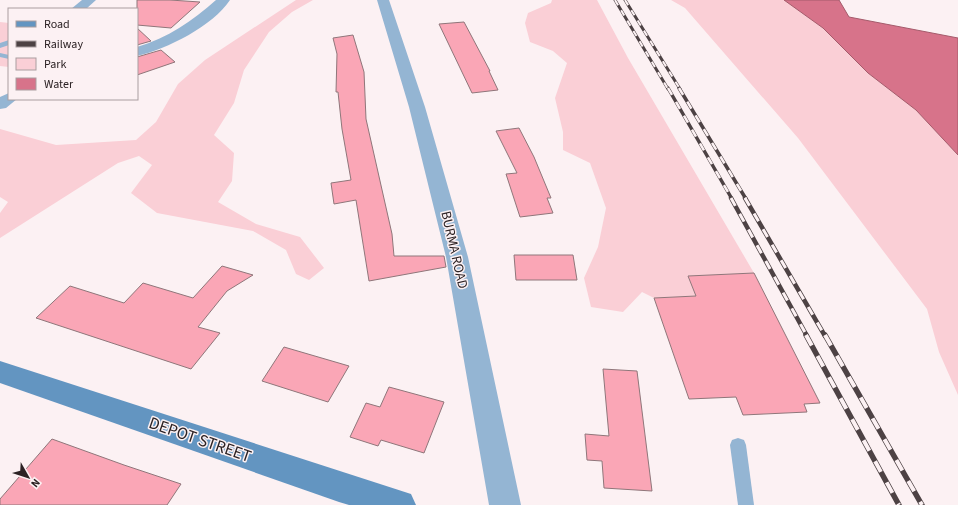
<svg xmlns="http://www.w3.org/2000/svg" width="958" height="505" viewBox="0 0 958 505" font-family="'Source Sans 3',sans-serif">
  <rect width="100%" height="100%" fill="#fcf1f3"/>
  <g fill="#facfd6">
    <polygon points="296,0 313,0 292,12 269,32 244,70 234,103 214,135 234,153 232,181 218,202 256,224 300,237 324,268 309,280 296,274 286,250 253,231 157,213 131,193 152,165 139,156 118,163 0,238 0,213 8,202 0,197 0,129 56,145 136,140 156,122 178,84 205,60"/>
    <polygon points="552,0 597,0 628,58 754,273 688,276 696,296 654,298 642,292 623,312 591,307 584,278 598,247 606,208 590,163 563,150 563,132 555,98 567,63 553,51 530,42 525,23 528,13 551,3"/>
    <polygon points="671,0 784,0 823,28 868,73 916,110 958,155 958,395 939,352 927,309 798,138 685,8"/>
    <polygon points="0,22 9,23 9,67 0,66"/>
  </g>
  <polygon fill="#d7738a" stroke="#a45b6b" points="784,0 839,0 849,17 958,38 958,155 916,110 868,73 823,28"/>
  <g fill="#faa6b6" stroke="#8f767a">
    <polygon points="137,0 170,0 200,2 171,28 137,25"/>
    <polygon points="464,22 490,71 489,71 498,90 472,93 439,24"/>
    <polygon points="137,28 151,41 137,45"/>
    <polygon points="353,35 364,72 366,119 392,234 394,256 444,256 446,267 369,281 356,200 334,204 331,183 351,180 342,129 338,92 336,92 337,54 333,38"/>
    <polygon points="161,50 175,62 137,75 137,57"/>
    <polygon points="519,128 534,157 551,198 547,198 553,213 520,217 506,174 517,173 496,131"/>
    <polygon points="514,255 573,255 577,280 516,280"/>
    <polygon points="222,266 253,275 227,291 198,327 220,333 191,369 36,318 70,286 124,303 143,283 193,298"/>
    <polygon points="754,273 820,403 804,404 807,412 743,415 736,397 689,399 654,298 696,296 688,276"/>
    <polygon points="284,347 349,366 328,402 262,381"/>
    <polygon points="603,369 637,371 652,491 604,488 602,461 587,460 585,434 609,436"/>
    <polygon points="389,387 444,402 424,453 381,440 378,446 350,437 366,403 380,407"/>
    <polygon points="52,439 124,465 181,484 167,505 0,505 0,499"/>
  </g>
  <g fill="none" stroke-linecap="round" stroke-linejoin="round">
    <g fill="#94b5d3" fill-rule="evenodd">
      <polygon points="9,40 9,45 0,48 0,43"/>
      <polygon points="0,53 9,55 9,59 0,57"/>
      <polygon points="738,438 744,440 746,445 754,505 738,505 730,445 732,440"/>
    </g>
    <g fill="#94b5d3" fill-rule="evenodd">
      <polygon points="82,0 96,0 86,9 71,9"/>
      <path d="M216,0H230C213,26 167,49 137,56V47C168,38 192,21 216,0Z"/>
      <polygon points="377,0 389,0 425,107 468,257 521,505 489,505 446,257 409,107"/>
      <polygon points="9,93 9,99 17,99 6,108 0,109 0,97"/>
    </g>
    <polygon fill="#6395c1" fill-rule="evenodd" points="0,361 411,494 416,505 349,505 339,502 0,383"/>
    <g stroke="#4d4244" stroke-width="3">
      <g id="rail-far3">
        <polyline points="615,0 668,89"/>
        <polyline points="625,0 680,89"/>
      </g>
    </g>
    <g stroke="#4d4244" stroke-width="3.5">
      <g id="rail-far2">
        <polyline points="668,88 732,199"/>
        <polyline points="679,88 746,199"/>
      </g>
    </g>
    <g stroke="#4d4244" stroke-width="4.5">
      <g id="rail-far1">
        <polyline points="731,198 807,336"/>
        <polyline points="745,198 825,336"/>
      </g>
    </g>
    <g stroke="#4d4244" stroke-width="5.5">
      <g id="rail">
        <polyline points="806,335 899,505"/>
        <polyline points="825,335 922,505"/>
      </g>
    </g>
    <use href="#rail-far3" stroke="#fcf1f3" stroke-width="2" stroke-dasharray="6" stroke-linecap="butt"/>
    <use href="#rail-far2" stroke="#fcf1f3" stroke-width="2.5" stroke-dasharray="8" stroke-linecap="butt"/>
    <use href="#rail-far1" stroke="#fcf1f3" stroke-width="3" stroke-dasharray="9" stroke-linecap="butt"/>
    <use href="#rail" stroke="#fcf1f3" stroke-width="4" stroke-dasharray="12" stroke-linecap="butt"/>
  </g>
  <g text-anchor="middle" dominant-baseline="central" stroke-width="3" stroke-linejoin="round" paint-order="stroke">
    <g font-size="14" fill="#2c2224" stroke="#fcf1f3">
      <text transform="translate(454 250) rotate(77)">BURMA ROAD</text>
    </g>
    <g font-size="17" fill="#2c2224" stroke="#fcf1f3">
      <text transform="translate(200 440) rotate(19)">DEPOT STREET</text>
    </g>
  </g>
  <rect x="8" y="8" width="130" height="92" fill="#fcf1f3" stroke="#a99ea0"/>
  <rect x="16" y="21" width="20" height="6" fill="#6395c1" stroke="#a99ea0"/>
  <text x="44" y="28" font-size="12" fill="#2c2224">Road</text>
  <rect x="16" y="41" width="20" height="6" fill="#4d4244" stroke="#a99ea0"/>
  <text x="44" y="48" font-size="12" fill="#2c2224">Railway</text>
  <rect x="16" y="58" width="20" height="12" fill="#facfd6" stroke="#a99ea0"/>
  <text x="44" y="68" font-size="12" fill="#2c2224">Park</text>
  <rect x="16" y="78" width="20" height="12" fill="#d7738a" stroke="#a99ea0"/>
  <text x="44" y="88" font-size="12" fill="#2c2224">Water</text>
  <g transform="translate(28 477) rotate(129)" stroke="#fcf1f3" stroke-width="3" paint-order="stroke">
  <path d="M0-3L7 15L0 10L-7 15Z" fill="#2c2224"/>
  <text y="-6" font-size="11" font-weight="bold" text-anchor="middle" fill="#2c2224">N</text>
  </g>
</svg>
